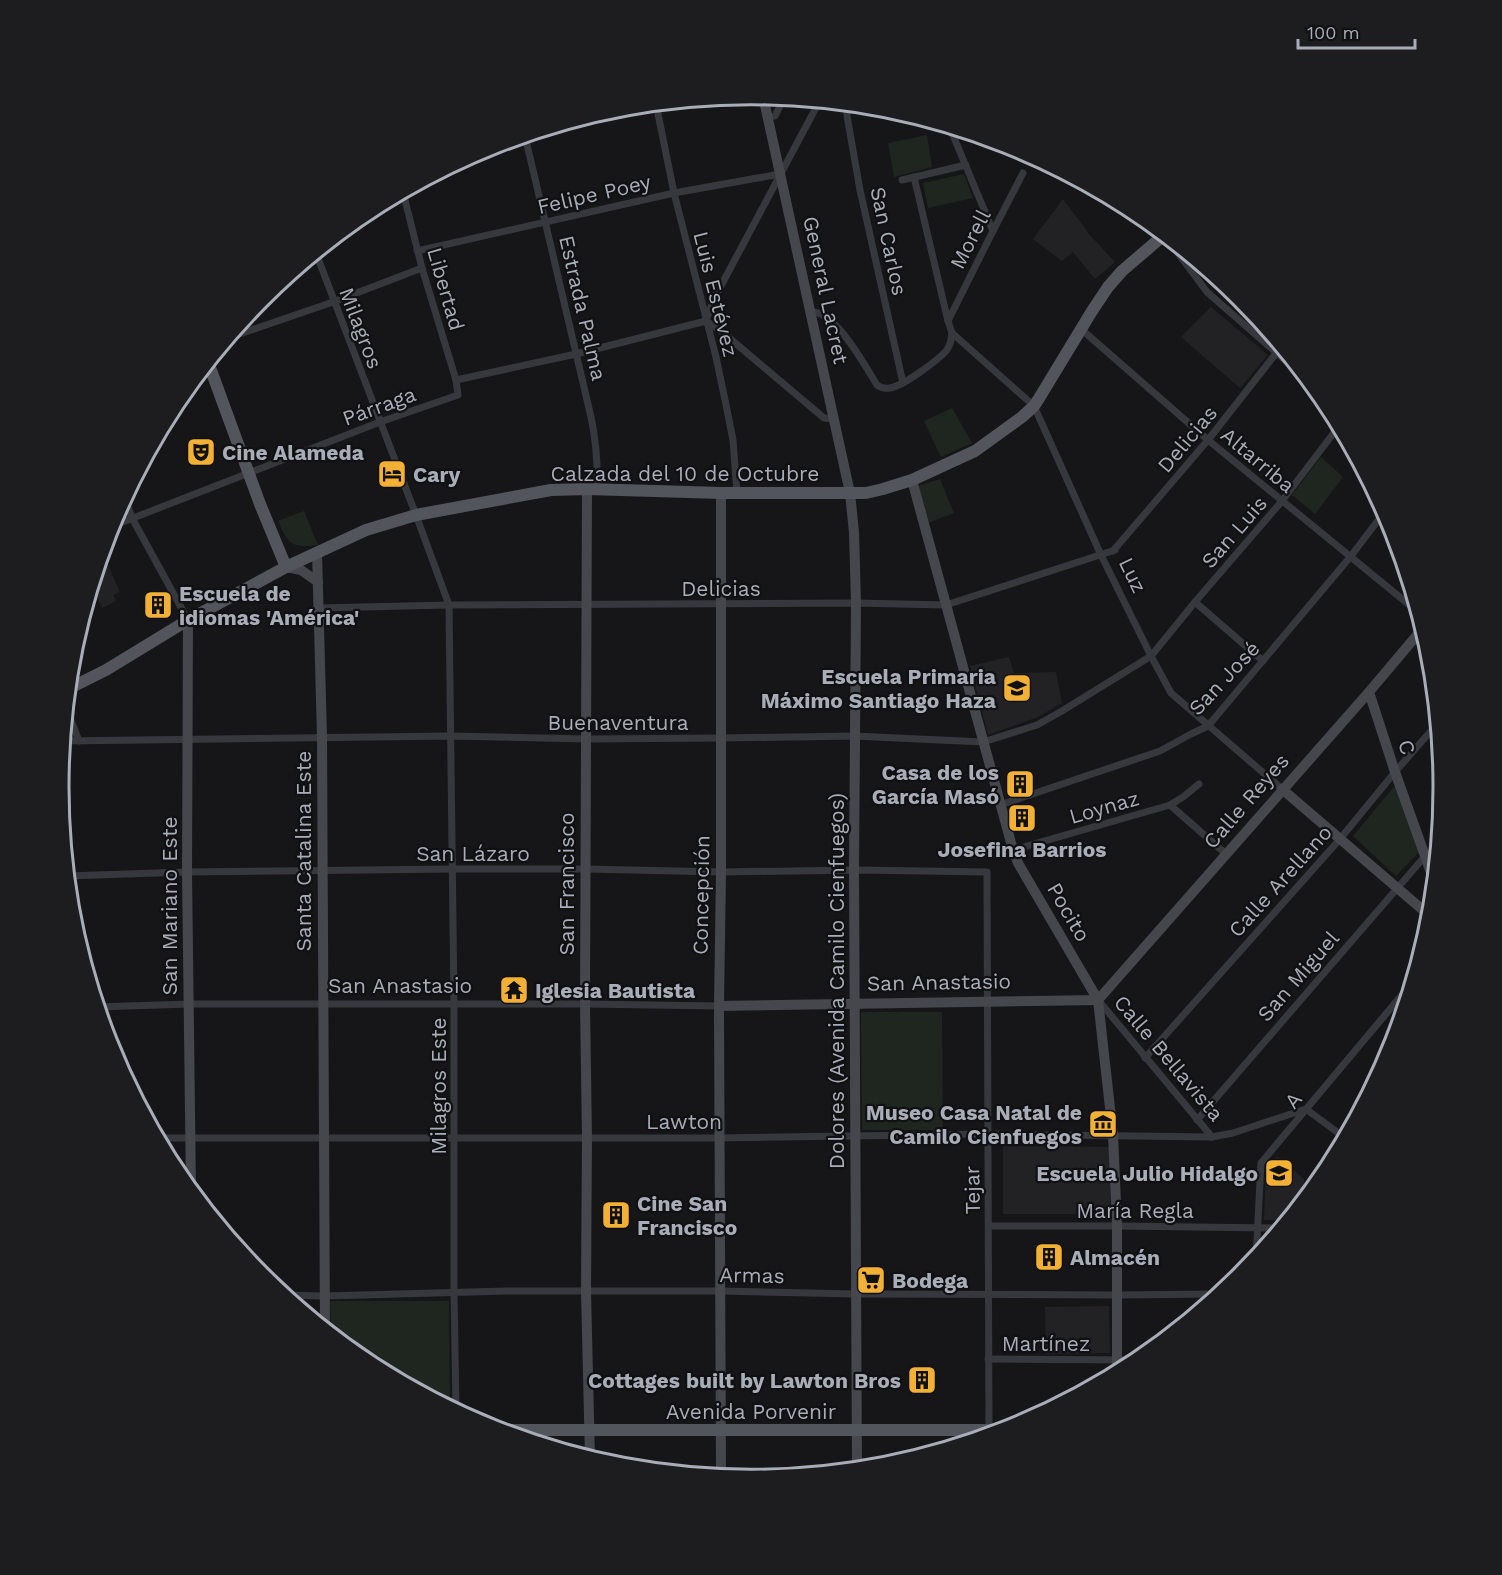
<svg xmlns="http://www.w3.org/2000/svg" width="1502" height="1575" viewBox="0 0 1502 1575" font-family="'Work Sans',sans-serif">
  <rect width="100%" height="100%" fill="#161618"/>
  <g fill="#222225">
    <polygon points="1063,199 1090,235 1115,262 1095,279 1073,252 1062,261 1033,239"/>
    <polygon points="1211,307 1268,355 1240,388 1181,337"/>
    <polygon points="102,552 120,592 113,595 116,601 102,608 92,586"/>
    <polygon points="1009,657 1014,673 1056,672 1062,703 1038,717 988,735 970,666"/>
    <polygon points="1003,1146 1110,1147 1110,1214 1003,1214"/>
    <polygon points="1277,1156 1304,1179 1304,1200 1287,1220 1264,1220 1266,1170"/>
    <polygon points="1109,1306 1110,1353 1046,1354 1045,1307"/>
  </g>
  <g fill="#1e261f">
    <polygon points="927,135 932,167 894,177 888,143"/>
    <polygon points="964,174 973,198 928,208 923,183"/>
    <polygon points="952,408 972,443 941,457 924,421"/>
    <polygon points="1321,457 1343,477 1315,514 1292,495"/>
    <polygon points="940,479 954,513 928,523 918,486"/>
    <path d="M304,511L318,545C292,548 288,545 278,521Z"/>
    <polygon points="1397,783 1419,852 1396,876 1353,836"/>
    <polygon points="861,1012 942,1012 943,1130 862,1130"/>
    <polygon points="330,1301 449,1301 450,1408 366,1363 331,1334"/>
  </g>
  <g fill="none" stroke-linecap="round" stroke-linejoin="round">
    <g stroke="#37383d" stroke-width="7">
      <polyline points="656,104 674,193 716,357 725,400 733,440 737,493"/>
      <polyline points="847,104 847,116 860,190 903,383"/>
      <polyline points="768,117 775,116 784,98"/>
      <polyline points="950,128 993,231"/>
      <path d="M525,136L591,417C596,441 598,464 597,489"/>
      <polyline points="914,177 948,321 952,333 1034,406 1101,555 1151,656 1171,693 1282,789"/>
      <polyline points="902,180 966,165"/>
      <polyline points="1166,237 1207,292 1310,382"/>
      <polyline points="417,251 674,193 780,174"/>
      <polyline points="316,253 416,515 449,605 454,1004 454,1292 456,1411"/>
      <path d="M811,312C835,310 865,366 877,385C881,388 885,389 890,388C903,386 937,361 946,351C951,345 951,340 952,333"/>
      <polyline points="706,320 715,297 819,102"/>
      <polyline points="706,321 721,331 824,418 834,419"/>
      <polyline points="948,321 993,231 1023,173"/>
      <polyline points="1081,329 1208,440 1418,612"/>
      <polyline points="228,338 333,302 422,268"/>
      <polyline points="456,380 576,354 706,321"/>
      <polyline points="125,498 132,518 188,620"/>
      <polyline points="110,527 380,422 458,395 456,380 422,268 403,192"/>
      <polyline points="1113,551 1208,440 1281,347"/>
      <polyline points="1195,602 1263,661"/>
      <polyline points="319,608 449,605 856,603 946,605 1115,550"/>
      <polyline points="66,707 79,741"/>
      <polyline points="63,741 450,736 587,739 721,738 854,736 983,742 1037,725 1062,711 1151,656 1195,602 1282,501 1339,426"/>
      <polyline points="59,788 59,786"/>
      <polyline points="1000,805 1160,751 1191,734 1208,726 1351,556 1385,511"/>
      <polyline points="1170,805 1226,854"/>
      <polyline points="1013,850 1170,805 1183,797 1199,784"/>
      <polyline points="67,876 187,872 453,869 586,869 721,872 858,870 987,872 989,1431"/>
      <polyline points="1099,1001 1212,1137"/>
      <polyline points="97,1007 189,1004 585,1004 719,1006"/>
      <polyline points="1145,1058 1340,839 1395,772 1437,724"/>
      <polyline points="1197,1120 1426,855"/>
      <polyline points="157,1138 719,1138 987,1134 1212,1137 1233,1133 1306,1109 1345,1138"/>
      <polyline points="989,1226 1117,1226 1281,1228"/>
      <polyline points="1256,1258 1261,1163 1411,984"/>
      <polyline points="284,1295 325,1296 507,1291 721,1291 855,1294 1117,1295 1220,1294"/>
      <polyline points="988,1359 1140,1360"/>
    </g>
    <g stroke="#45474d" stroke-width="10">
      <polyline points="763,96 850,493 854,532 856,603 854,870 857,1470"/>
      <polyline points="912,480 1013,850 1018,863 1098,1000 1113,1135 1117,1226 1117,1373"/>
      <polyline points="587,489 585,1004 587,1138 586,1291 590,1459"/>
      <polyline points="721,493 721,872 719,1006 721,1477"/>
      <polyline points="317,553 322,737 325,1330"/>
      <polyline points="286,567 301,570 318,582"/>
      <polyline points="188,620 187,872 191,1191"/>
      <polyline points="1369,692 1395,772 1434,881"/>
      <polyline points="1282,789 1431,917"/>
      <polyline points="1098,1000 1369,692 1423,628"/>
      <polyline points="719,1006 1098,1000"/>
    </g>
    <g stroke="#53555c" stroke-width="12">
      <polyline points="208,362 260,504 286,567"/>
      <polyline points="68,689 106,670 188,620 286,567 366,530 416,515 551,490 587,489 721,493 866,493 883,489 912,480 975,451 1022,417 1034,406 1038,400 1092,311 1108,287 1122,271 1164,235"/>
      <polyline points="495,1430 1007,1430"/>
    </g>
  </g>
  <defs>
    <g id="theatre-square" transform="scale(1.5)"><rect x="-9" y="-9" width="18" height="18" rx="4" fill="#f2b134" stroke="#111113"/><path d="M-5-5.5Q0-4 5-5.5V0Q5 5 0 6Q-5 5-5 0ZM-3.3-2.5H-1v1.5H-3.3ZM1-2.5H3.3v1.5H1ZM-2.8 1Q0 5.5 2.8 1Z" fill="#111"/></g>
    <g id="hotel-square" transform="scale(1.5)"><rect x="-9" y="-9" width="18" height="18" rx="4" fill="#f2b134" stroke="#111113"/><path d="M-6-4.5h1.5V1H6V5H4.5V3h-9V5H-6ZM-4 0a1.8 1.8 0 1 1 3.6 0ZM.5 0V-2.5h3Q6-2.5 6 0Z" fill="#111"/></g>
    <g id="building-square" transform="scale(1.5)"><rect x="-9" y="-9" width="18" height="18" rx="4" fill="#f2b134" stroke="#111113"/><path d="M-4-6H4V6H1V3H-1V6H-4ZM-2.5-4.3h1.7v1.8h-1.7ZM.8-4.3h1.7v1.8H.8ZM-2.5-1h1.7V.8h-1.7ZM.8-1h1.7V.8H.8Z" fill="#111"/></g>
    <g id="school-square" transform="scale(1.5)"><rect x="-9" y="-9" width="18" height="18" rx="4" fill="#f2b134" stroke="#111113"/><path d="M0-5L7-2L0 1L-7-2ZM-4 1L0 2.5L4 1V4Q0 6-4 4Z" fill="#111"/></g>
    <g id="temple-square" transform="scale(1.5)"><rect x="-9" y="-9" width="18" height="18" rx="4" fill="#f2b134" stroke="#111113"/><path d="M0-6L5-2H3V0L6.5 2.5H4V6H1.5V3h-3V6H-4V2.5H-6.5L-3 0V-2H-5Z" fill="#111"/></g>
    <g id="museum-square" transform="scale(1.5)"><rect x="-9" y="-9" width="18" height="18" rx="4" fill="#f2b134" stroke="#111113"/><path d="M0-6L6-3V-2H-6V-3ZM-5-1h2V3h-2ZM-1-1h2V3h-2ZM3-1h2V3H3ZM-6 4H6V6H-6Z" fill="#111"/></g>
    <g id="supermarket-square" transform="scale(1.5)"><rect x="-9" y="-9" width="18" height="18" rx="4" fill="#f2b134" stroke="#111113"/><path d="M-6-5.5h2.5l.6 2H6L4.5 2H-2.5L-4.4-4H-6ZM-1.5 3.2a1.3 1.3 0 1 0 .1 0ZM3 3.2a1.3 1.3 0 1 0 .1 0Z" fill="#111"/></g>
  </defs>
  <g fill-rule="evenodd">
    <use href="#theatre-square" x="201" y="452"/>
    <use href="#hotel-square" x="392" y="474"/>
    <use href="#building-square" x="158" y="605"/>
    <use href="#school-square" x="1017" y="688"/>
    <use href="#building-square" x="1020" y="784"/>
    <use href="#building-square" x="1022" y="818"/>
    <use href="#temple-square" x="514" y="990"/>
    <use href="#museum-square" x="1103" y="1124"/>
    <use href="#school-square" x="1279" y="1173"/>
    <use href="#building-square" x="616" y="1215"/>
    <use href="#building-square" x="1049" y="1257"/>
    <use href="#supermarket-square" x="871" y="1280"/>
    <use href="#building-square" x="922" y="1380"/>
  </g>
  <g text-anchor="middle" dominant-baseline="central" stroke-width="4.5" stroke-linejoin="round" paint-order="stroke">
    <g font-size="21" fill="#a8adb8" stroke="#111113">
      <text transform="translate(594 194) rotate(-13)">Felipe Poey</text>
      <text transform="translate(970 239) rotate(-63)">Morell</text>
      <text transform="translate(889 241) rotate(78)">San Carlos</text>
      <text transform="translate(446 289) rotate(74)">Libertad</text>
      <text transform="translate(826 290) rotate(78)">General Lacret</text>
      <text transform="translate(716 294) rotate(76)">Luis Estévez</text>
      <text transform="translate(583 308) rotate(77)">Estrada Palma</text>
      <text transform="translate(361 328) rotate(69)">Milagros</text>
      <text transform="translate(379 406) rotate(-20)">Párraga</text>
      <text transform="translate(1187 439) rotate(-50)">Delicias</text>
      <text transform="translate(1258 460) rotate(40)">Altarriba</text>
      <text x="685" y="473">Calzada del 10 de Octubre</text>
      <text transform="translate(1234 532) rotate(-49)">San Luis</text>
      <text transform="translate(1133 575) rotate(64)">Luz</text>
      <text x="721" y="588">Delicias</text>
      <text transform="translate(1224 678) rotate(-47)">San José</text>
      <text x="618" y="722">Buenaventura</text>
      <text transform="translate(1407 747) rotate(72)">C</text>
      <text transform="translate(1246 801) rotate(-49)">Calle Reyes</text>
      <text transform="translate(1104 807) rotate(-16)">Loynaz</text>
      <text transform="translate(303 851) rotate(-90)">Santa Catalina Este</text>
      <text x="473" y="853">San Lázaro</text>
      <text transform="translate(1280 881) rotate(-48)">Calle Arellano</text>
      <text transform="translate(566 884) rotate(-90)">San Francisco</text>
      <text transform="translate(701 895) rotate(-89)">Concepción</text>
      <text transform="translate(169 906) rotate(-90)">San Mariano Este</text>
      <text transform="translate(1069 912) rotate(60)">Pocito</text>
      <text transform="translate(1298 976) rotate(-49)">San Miguel</text>
      <text transform="translate(836 981) rotate(-90)">Dolores (Avenida Camilo Cienfuegos)</text>
      <text transform="translate(939 982) rotate(-1)">San Anastasio</text>
      <text x="400" y="985">San Anastasio</text>
      <text transform="translate(1169 1058) rotate(50)">Calle Bellavista</text>
      <text transform="translate(438 1086) rotate(-90)">Milagros Este</text>
      <text transform="translate(1293 1100) rotate(-50)">A</text>
      <text x="684" y="1121">Lawton</text>
      <text transform="translate(972 1190) rotate(-91)">Tejar</text>
      <text x="1135" y="1210">María Regla</text>
      <text transform="translate(752 1275) rotate(1)">Armas</text>
      <text x="1046" y="1343">Martínez</text>
      <text x="751" y="1411">Avenida Porvenir</text>
    </g>
    <g font-size="21" font-weight="bold" fill="#a8adb8" stroke="#111113" text-anchor="start">
      <text x="222" y="452">Cine Alameda</text>
      <text x="413" y="474">Cary</text>
      <text x="179" y="593">Escuela de<tspan x="179" dy="24">idiomas 'América'</tspan></text>
      <text x="996" y="676" text-anchor="end">Escuela Primaria<tspan x="996" dy="24">Máximo Santiago Haza</tspan></text>
      <text x="999" y="772" text-anchor="end">Casa de los<tspan x="999" dy="24">García Masó</tspan></text>
      <text x="1022" y="849" text-anchor="middle">Josefina Barrios</text>
      <text x="535" y="990">Iglesia Bautista</text>
      <text x="1082" y="1112" text-anchor="end">Museo Casa Natal de<tspan x="1082" dy="24">Camilo Cienfuegos</tspan></text>
      <text x="1258" y="1173" text-anchor="end">Escuela Julio Hidalgo</text>
      <text x="637" y="1203">Cine San<tspan x="637" dy="24">Francisco</tspan></text>
      <text x="1070" y="1257">Almacén</text>
      <text x="892" y="1280">Bodega</text>
      <text x="901" y="1380" text-anchor="end">Cottages built by Lawton Bros</text>
    </g>
  </g>
  <path d="M0 0H1502V1575H0ZM69 787a682 682 0 1 1 1364 0a682 682 0 1 1-1364 0Z" fill="#1d1d20" fill-rule="evenodd"/>
  <path fill="none" stroke="#a8adb8" stroke-width="3" d="M69 787a682 682 0 1 1 1364 0a682 682 0 1 1-1364 0Z"/>
  <path d="M1298 39v9h117v-9" fill="none" stroke="#a8adb8" stroke-width="3"/>
  <text x="1307" y="39" font-size="18" fill="#a8adb8" stroke="#111113" stroke-width="4.5" paint-order="stroke">100 m</text>
</svg>
